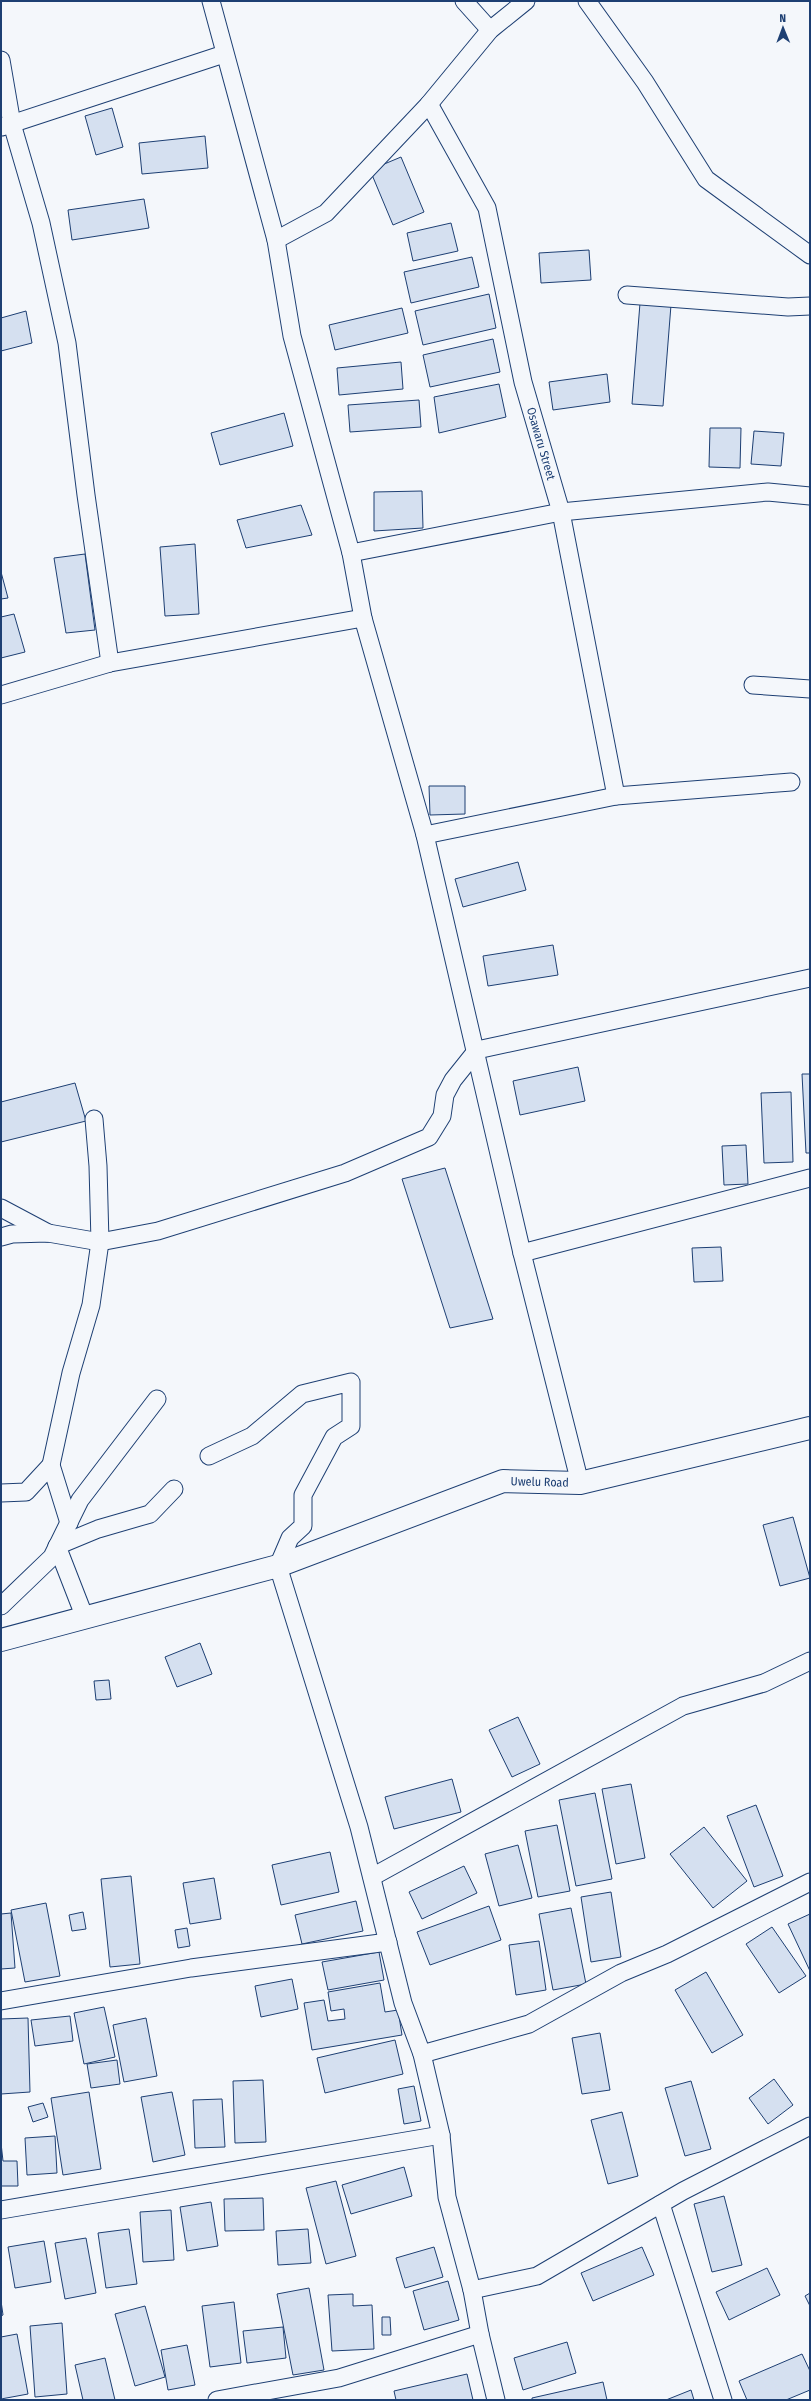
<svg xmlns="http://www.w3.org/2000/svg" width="811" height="2401" viewBox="0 0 811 2401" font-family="'Fira Sans Condensed',sans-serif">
  <rect width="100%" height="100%" fill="#f4f7fb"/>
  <g fill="#d5e0f0" stroke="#1d3f73">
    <polygon points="112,108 123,147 96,155 85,116"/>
    <polygon points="205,136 208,168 142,174 139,143"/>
    <polygon points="401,157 424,212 393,225 370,170"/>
    <polygon points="144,199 149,228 72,240 68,210"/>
    <polygon points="451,223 458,251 413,261 407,233"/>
    <polygon points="589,250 591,280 541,283 539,253"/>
    <polygon points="472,257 479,287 411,303 404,272"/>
    <polygon points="489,294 496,328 423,345 415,311"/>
    <polygon points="640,303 671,305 663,406 632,404"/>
    <polygon points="402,308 408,333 335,350 329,325"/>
    <polygon points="26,311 32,343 1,351 1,318"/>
    <polygon points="493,339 500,372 430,387 423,355"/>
    <polygon points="401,362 403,389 339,395 337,368"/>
    <polygon points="607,374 610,402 553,410 549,382"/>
    <polygon points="499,384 506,417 439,433 434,397"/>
    <polygon points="419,400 421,427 350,432 348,405"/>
    <polygon points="284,413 293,446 220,465 211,433"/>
    <polygon points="710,428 741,428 740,468 709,467"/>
    <polygon points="754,431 784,433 781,466 751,464"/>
    <polygon points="422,491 423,528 374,531 374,492"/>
    <polygon points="301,505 312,535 246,548 237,520"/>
    <polygon points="195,544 199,614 165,616 160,547"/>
    <polygon points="85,554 95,630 66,633 54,558"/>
    <polygon points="1,572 8,598 1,599"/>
    <polygon points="14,614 25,652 1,658 1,617"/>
    <polygon points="429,786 465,786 465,814 430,815"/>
    <polygon points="518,862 526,890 463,907 455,879"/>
    <polygon points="553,945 558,975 488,986 483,956"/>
    <polygon points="578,1067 585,1101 520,1115 513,1081"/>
    <polygon points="802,1074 810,1074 810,1153 806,1153"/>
    <polygon points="75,1083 86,1121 1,1142 1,1102"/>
    <polygon points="791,1092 793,1162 764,1163 761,1093"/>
    <polygon points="746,1145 748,1184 724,1185 722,1146"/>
    <polygon points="445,1168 493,1319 450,1328 402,1179"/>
    <polygon points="721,1247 723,1281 694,1282 692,1248"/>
    <polygon points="793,1517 810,1578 780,1586 763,1525"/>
    <polygon points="200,1643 212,1674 177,1687 165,1657"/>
    <polygon points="109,1680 111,1699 96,1700 94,1681"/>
    <polygon points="518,1717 540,1764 512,1777 489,1730"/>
    <polygon points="452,1779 461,1812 394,1829 385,1797"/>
    <polygon points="631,1784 645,1858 616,1864 602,1789"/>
    <polygon points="595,1793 612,1879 576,1886 559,1800"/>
    <polygon points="756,1805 783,1876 754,1887 727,1816"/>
    <polygon points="557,1825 570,1891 538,1897 525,1831"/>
    <polygon points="704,1827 747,1881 713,1908 670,1854"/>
    <polygon points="518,1845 532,1898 499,1906 485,1854"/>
    <polygon points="330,1852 339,1892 281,1905 272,1865"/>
    <polygon points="464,1866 477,1893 422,1919 409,1892"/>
    <polygon points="131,1876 140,1964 110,1967 101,1879"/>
    <polygon points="214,1878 221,1919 190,1924 183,1883"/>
    <polygon points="611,1892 621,1957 591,1962 581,1897"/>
    <polygon points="356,1901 363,1931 302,1944 295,1915"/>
    <polygon points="46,1903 60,1976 25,1982 11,1910"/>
    <polygon points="489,1906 501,1940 430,1965 417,1932"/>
    <polygon points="571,1908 586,1984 553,1990 539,1914"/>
    <polygon points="83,1912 86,1929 72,1931 69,1915"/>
    <polygon points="11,1913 15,1968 1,1969 1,1914"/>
    <polygon points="810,1914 810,1971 788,1924"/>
    <polygon points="772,1927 806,1976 779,1993 746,1944"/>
    <polygon points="187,1928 190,1946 178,1948 175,1930"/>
    <polygon points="539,1941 546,1990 516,1995 509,1945"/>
    <polygon points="379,1952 384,1980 328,1990 322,1962"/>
    <polygon points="706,1972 743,2035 712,2053 675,1990"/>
    <polygon points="292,1979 298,2009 261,2017 255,1986"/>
    <polygon points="380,1983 385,2012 398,2010 402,2035 312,2050 304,2003 324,2000 328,2021 345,2019 344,2009 331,2011 328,1992"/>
    <polygon points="104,2007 115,2057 84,2064 74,2013"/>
    <polygon points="70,2016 73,2041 35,2046 31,2020"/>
    <polygon points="28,2018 30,2092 1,2094 1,2019"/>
    <polygon points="146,2018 157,2076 124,2082 113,2025"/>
    <polygon points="600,2033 610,2090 582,2094 572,2038"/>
    <polygon points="395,2040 403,2074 325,2093 317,2058"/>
    <polygon points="117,2060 120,2084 91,2088 87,2064"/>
    <polygon points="774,2079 793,2105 768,2124 749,2098"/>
    <polygon points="263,2080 266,2142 235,2143 233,2081"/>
    <polygon points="691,2081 711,2149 685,2156 665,2088"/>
    <polygon points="414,2086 421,2121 404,2124 398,2089"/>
    <polygon points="89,2092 101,2169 63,2175 51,2098"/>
    <polygon points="172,2092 185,2155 153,2162 141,2097"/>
    <polygon points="222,2099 225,2147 195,2148 193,2100"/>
    <polygon points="43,2103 48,2117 33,2122 28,2107"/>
    <polygon points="622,2112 638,2176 608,2184 591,2120"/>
    <polygon points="55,2136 57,2173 27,2175 25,2138"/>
    <polygon points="1,2143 3,2161 17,2161 18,2186 1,2186"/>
    <polygon points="404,2167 412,2196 351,2214 342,2185"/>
    <polygon points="336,2181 356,2256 326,2264 306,2188"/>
    <polygon points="724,2196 742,2265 712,2272 694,2204"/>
    <polygon points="263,2198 264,2230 225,2231 224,2199"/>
    <polygon points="211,2202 218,2246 187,2251 180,2207"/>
    <polygon points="171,2210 174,2260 143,2262 140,2212"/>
    <polygon points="129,2229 137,2284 106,2288 98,2233"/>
    <polygon points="308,2229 311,2263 278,2265 276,2231"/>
    <polygon points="86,2238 96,2293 65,2299 55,2243"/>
    <polygon points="44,2241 51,2282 15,2288 8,2247"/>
    <polygon points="434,2247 443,2277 405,2288 396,2258"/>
    <polygon points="642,2247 654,2275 593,2301 581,2273"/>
    <polygon points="767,2268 780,2295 729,2320 716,2292"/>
    <polygon points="448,2281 459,2320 424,2330 413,2291"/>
    <polygon points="309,2288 324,2370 293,2375 277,2294"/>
    <polygon points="810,2293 810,2306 805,2296"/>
    <polygon points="353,2294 353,2306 372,2305 374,2349 332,2351 328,2295"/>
    <polygon points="1,2301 3,2315 1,2316"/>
    <polygon points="234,2302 241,2363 210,2367 202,2306"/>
    <polygon points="145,2306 165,2377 135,2386 115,2314"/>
    <polygon points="382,2317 390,2317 391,2335 382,2335"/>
    <polygon points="62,2323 67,2394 35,2397 30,2326"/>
    <polygon points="283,2327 286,2358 247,2363 243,2331"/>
    <polygon points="17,2334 28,2394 1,2399 1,2337"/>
    <polygon points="567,2342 576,2373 523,2390 514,2358"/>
    <polygon points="187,2345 195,2385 168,2390 161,2350"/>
    <polygon points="802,2354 810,2371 810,2390 786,2400 747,2400 739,2381"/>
    <polygon points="105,2358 115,2400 83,2400 75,2365"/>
    <polygon points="467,2374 473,2400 396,2400 394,2391"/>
    <polygon points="603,2382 607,2400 532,2400 532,2398"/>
    <polygon points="691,2390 694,2400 666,2400"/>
  </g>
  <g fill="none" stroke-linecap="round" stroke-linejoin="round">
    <g stroke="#1d3f73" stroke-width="19">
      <g id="street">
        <polyline points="211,1 276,240 292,336 351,553 363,618 425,835 522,1253 580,1483"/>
        <polyline points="464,1 490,30"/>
        <polyline points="587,1 645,82 706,179 810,255"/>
        <polyline points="1,60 12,124 41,223 67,343 86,495 110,663"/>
        <path id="s1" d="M429,104L487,208L523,382L561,512L616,796"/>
        <polyline points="2,127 224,54"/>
        <polyline points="276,240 326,213 429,104 490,30 526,1"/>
        <polyline points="627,295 788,307 810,306"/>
        <polyline points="351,553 561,512 768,492 810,496"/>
        <polyline points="753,685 810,689"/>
        <polyline points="1,695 110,663 363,618"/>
        <polyline points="425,835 616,796 791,782"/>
        <polyline points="1,1208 48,1233"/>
        <polyline points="1,1237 12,1234 48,1233 100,1242 158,1231 345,1173 429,1137 442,1116 445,1095 453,1080 477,1050 810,978"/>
        <polyline points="522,1253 810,1178"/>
        <polyline points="209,1456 252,1436 302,1394 351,1382 351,1426 334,1437 303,1495 303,1526 290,1538 278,1566 359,1827 403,2003 422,2054 441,2135 447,2197 472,2290 480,2334 496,2400"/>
        <polyline points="51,1465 71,1373 91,1305 100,1242 98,1166 94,1119"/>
        <polyline points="1,1493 26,1492 51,1465 69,1523"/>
        <polyline points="1,1606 52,1557 80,1500 157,1399"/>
        <polyline points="85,1618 57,1546 98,1529 150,1514 174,1489"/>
        <polyline points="372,1877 683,1706 764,1683 810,1661"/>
        <polyline points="1,2001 191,1968 388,1942"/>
        <polyline points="422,2054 529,2024 621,1973 667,1954 810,1882"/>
        <polyline points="661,2204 723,2400"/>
        <polyline points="1,2210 441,2135"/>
        <polyline points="472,2290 537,2276 683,2191 810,2126"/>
        <polyline points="217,2400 339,2378 480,2334"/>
      </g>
    </g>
    <g stroke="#1d3f73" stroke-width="24">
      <g id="secondary">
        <path id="s2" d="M1,1640L278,1566L503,1481L580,1483L810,1428"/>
      </g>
    </g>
    <use href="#street" stroke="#f4f7fb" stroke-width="17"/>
    <use href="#secondary" stroke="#f4f7fb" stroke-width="22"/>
  </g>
  <g text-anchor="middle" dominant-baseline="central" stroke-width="3" stroke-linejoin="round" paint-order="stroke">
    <g font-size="12" fill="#1d3f73" stroke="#f4f7fb">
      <text stroke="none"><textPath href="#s1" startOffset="361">Osawaru Street</textPath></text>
      <text stroke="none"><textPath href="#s2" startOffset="564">Uwelu Road</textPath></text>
    </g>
  </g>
  <rect width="811" height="2401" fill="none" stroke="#1d3f73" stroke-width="4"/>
  <g transform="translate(783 28) rotate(359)" stroke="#f4f7fb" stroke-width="3" paint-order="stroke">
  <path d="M0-3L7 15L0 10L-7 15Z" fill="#1d3f73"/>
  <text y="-6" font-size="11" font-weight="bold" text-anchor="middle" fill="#1d3f73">N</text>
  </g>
</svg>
